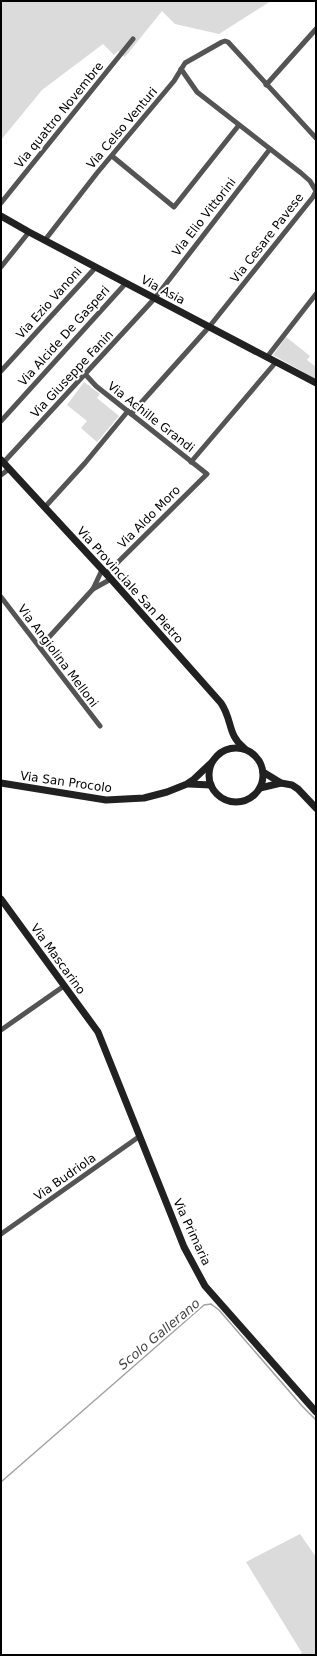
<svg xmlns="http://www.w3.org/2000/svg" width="317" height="1656" viewBox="0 0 317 1656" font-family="'DejaVu Sans',sans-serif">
  <rect width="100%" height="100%" fill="#fff"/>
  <g fill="#dbdbdb">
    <polygon points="1,1 271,1 219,34 175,24 162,11 125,57 118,51 114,55 103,44 42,90 1,140"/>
    <polygon points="286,337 310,356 307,360 316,367 316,379 273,355"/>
    <polygon points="84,382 100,394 97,398 119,416 97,442 81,428 87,421 67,405"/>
    <polygon points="300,1534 316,1557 316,1655 298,1655 302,1653 246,1562"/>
  </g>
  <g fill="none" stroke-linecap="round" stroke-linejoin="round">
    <polyline stroke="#a2a2a2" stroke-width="1.5" points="1,1482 204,1305 211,1304 219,1310 302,1406 316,1420"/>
    <g stroke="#545454" stroke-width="5">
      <polyline points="266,85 316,29"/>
      <polyline points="112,156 174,207 239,125"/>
      <polyline points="1,203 133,39"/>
      <polyline points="45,240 97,173 174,81 185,63 222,42 225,41 228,42 316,138"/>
      <polyline points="1,267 29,232"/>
      <polyline points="267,357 316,294"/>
      <polyline points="1,371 96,267"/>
      <polyline points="85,374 96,386 207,474 106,574"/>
      <polyline points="131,414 209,327 313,197 316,191 310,181 301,173 197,92 181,69"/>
      <polyline points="1,421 126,283"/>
      <polyline points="191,462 276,362"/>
      <polyline points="3,463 155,298 270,149"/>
      <polyline points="1,475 9,469"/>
      <polyline points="45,507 85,463 128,411"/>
      <polyline points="102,570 93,589 111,579"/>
      <polyline points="1,597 100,726"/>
      <polyline points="40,647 93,589"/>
      <polyline points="1,1030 64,986"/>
      <polyline points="1,1234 140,1136"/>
    </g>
    <g stroke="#212121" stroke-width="7">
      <polyline points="1,216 29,232 316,383"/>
      <path d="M1,460L111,579L221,703C233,721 227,734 244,748"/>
      <circle cx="236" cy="775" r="27"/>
      <polyline points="263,772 281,783 292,785 298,789 316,808"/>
      <polyline points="1,783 106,800 144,798 167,792 187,784 193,780 211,763"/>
      <polyline points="189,784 211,785"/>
      <polyline points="260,788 281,783"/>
      <polyline points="1,899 98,1032 184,1247 205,1286 316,1412"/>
    </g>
  </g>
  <g text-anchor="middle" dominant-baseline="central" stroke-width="4" stroke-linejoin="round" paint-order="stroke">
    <g font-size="12" fill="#000" stroke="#fff">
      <text transform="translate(59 115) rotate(-51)">Via quattro Novembre</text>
      <text transform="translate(122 128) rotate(-50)">Via Celso Venturi</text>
      <text transform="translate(204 217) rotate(-52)">Via Elio Vittorini</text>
      <text transform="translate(267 238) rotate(-52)">Via Cesare Pavese</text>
      <text transform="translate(163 290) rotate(28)">Via Asia</text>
      <text transform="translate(49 303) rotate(-48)">Via Ezio Vanoni</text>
      <text transform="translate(64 336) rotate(-48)">Via Alcide De Gasperi</text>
      <text transform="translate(72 374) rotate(-47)">Via Giuseppe Fanin</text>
      <text transform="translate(151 417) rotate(38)">Via Achille Grandi</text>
      <text transform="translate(149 517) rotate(-45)">Via Aldo Moro</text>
      <text transform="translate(130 585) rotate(48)">Via Provinciale San Pietro</text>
      <text transform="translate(58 656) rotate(53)">Via Angiolina Melloni</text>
      <text transform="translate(66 782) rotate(8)">Via San Procolo</text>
      <text transform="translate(58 959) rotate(54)">Via Mascarino</text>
      <text transform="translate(65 1177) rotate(-35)">Via Budriola</text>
      <text transform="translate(192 1232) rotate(65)">Via Primaria</text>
    </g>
    <g font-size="13" font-style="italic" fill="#434343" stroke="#fff">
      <text transform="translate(159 1334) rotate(-40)">Scolo Gallerano</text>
    </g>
  </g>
  <rect width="317" height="1656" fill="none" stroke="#000000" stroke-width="4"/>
</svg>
